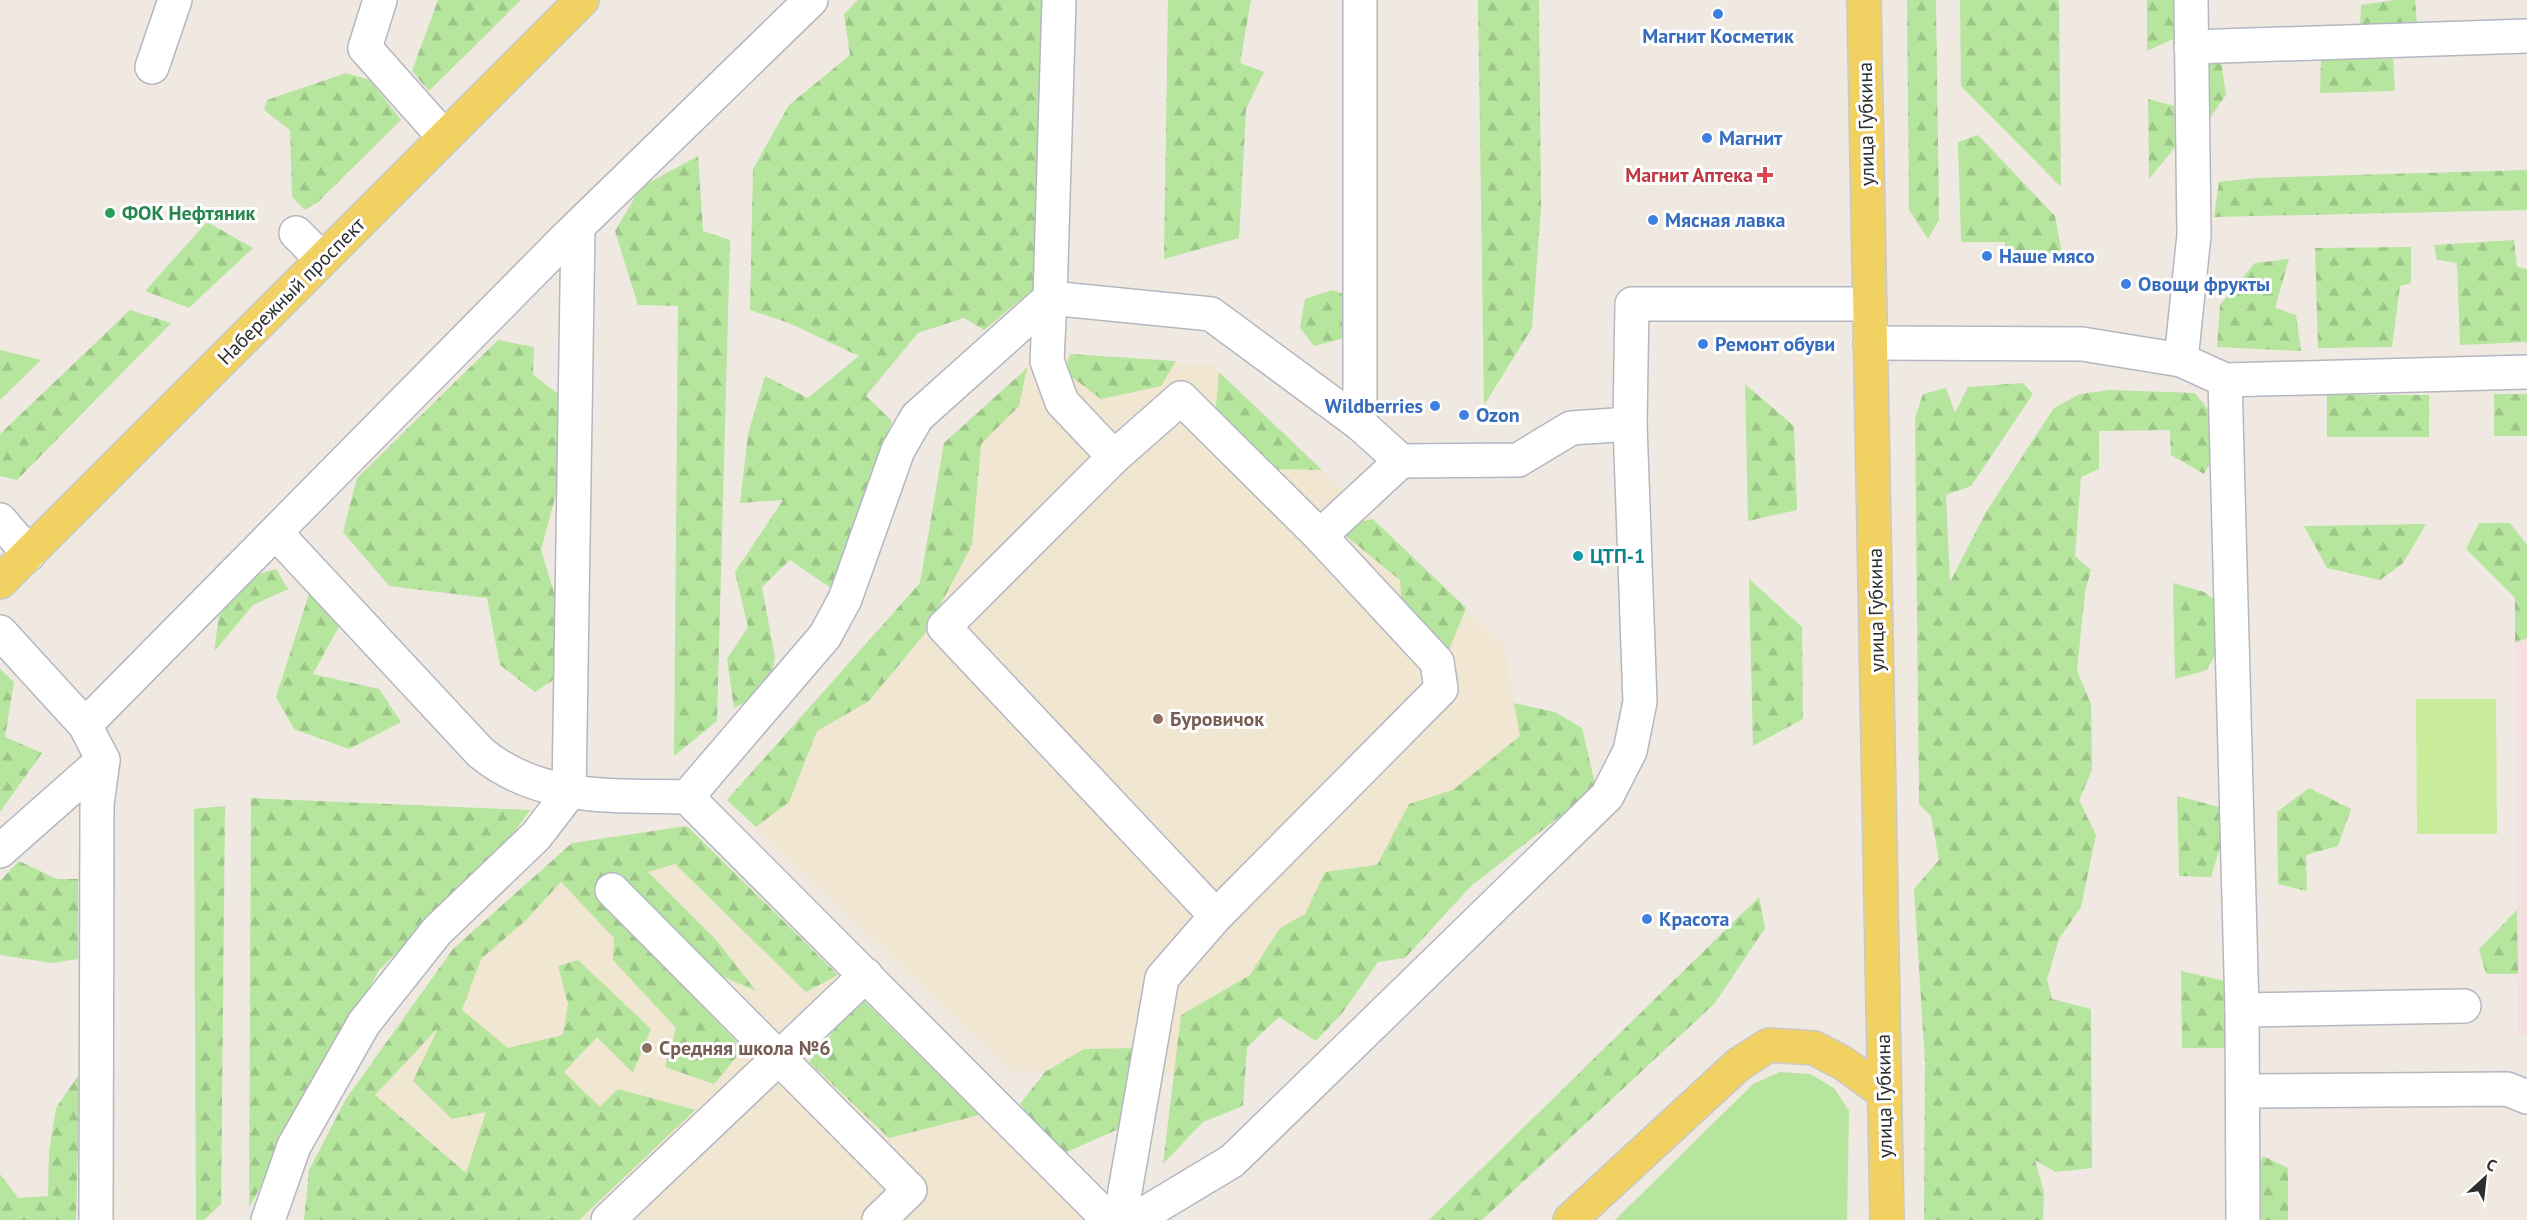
<svg xmlns="http://www.w3.org/2000/svg" width="2527" height="1220" viewBox="0 0 2527 1220" font-family="'PT Sans',sans-serif">
  <defs>
    <pattern id="forest-firs" width="22" height="20" patternUnits="userSpaceOnUse" patternTransform="scale(1.5)"><rect width="22" height="20" fill="#b6e59e"/><path d="M5 1l3.5 6h-7zM16 11l3.5 6h-7z" fill="#9dc588"/></pattern>
  </defs>
  <rect width="100%" height="100%" fill="#efe9e1"/>
  <g fill="#f0e6d1">
    <polygon points="1070,354 1212,365 1504,645 1523,754 1175,1074 1011,1071 727,800 920,583 944,443 1027,368"/>
    <polygon points="687,826 1011,1146 1084,1220 472,1220 346,1099 453,949 572,843"/>
  </g>
  <polygon fill="#f5dfe0" points="2515,572 2527,572 2527,1035 2518,1035"/>
  <polygon fill="#b6e59e" points="1780,1072 1810,1074 1834,1088 1849,1111 1847,1220 1615,1220 1753,1084"/>
  <g fill="url(#forest-firs)" fill-rule="evenodd">
    <polygon points="438,0 521,0 429,91 412,71"/>
    <polygon points="858,0 1043,0 1034,289 984,330 964,318 918,333 866,396 892,421 838,593 790,560 762,587 775,658 768,692 734,708 727,659 748,627 735,572 783,500 740,503 748,434 765,376 808,398 859,356 789,323 750,310 753,169 789,105 850,55 844,14"/>
    <polygon points="1168,0 1251,0 1240,63 1264,72 1246,109 1239,238 1164,259"/>
    <polygon points="1478,0 1539,0 1541,207 1532,328 1484,405"/>
    <polygon points="1907,0 1936,0 1939,220 1928,239 1909,210"/>
    <polygon points="1960,0 2059,0 2061,187 1961,86"/>
    <polygon points="2147,0 2181,0 2182,35 2147,51"/>
    <polygon points="2395,0 2415,0 2417,24 2360,25 2361,5"/>
    <polygon points="2393,59 2395,91 2320,93 2321,60"/>
    <polygon points="2221,61 2226,95 2205,125 2199,65"/>
    <polygon points="346,73 370,80 401,120 318,202 305,210 292,197 290,130 264,110 267,100"/>
    <polygon points="2148,99 2174,106 2175,147 2149,179"/>
    <polygon points="1978,135 2055,216 2062,253 2005,256 2005,242 1961,242 1958,142"/>
    <polygon points="698,156 703,231 730,240 717,721 674,756 678,306 638,305 615,231 641,187"/>
    <polygon points="2527,170 2527,210 2214,217 2219,182 2256,178"/>
    <polygon points="207,222 253,248 189,308 145,291"/>
    <polygon points="2514,240 2517,267 2527,269 2527,342 2460,345 2457,263 2437,260 2434,245"/>
    <polygon points="2411,247 2411,283 2400,286 2392,347 2318,348 2315,248"/>
    <polygon points="2289,259 2275,308 2296,315 2301,351 2217,347 2220,305 2255,263"/>
    <polygon points="1332,290 1365,301 1349,337 1314,346 1300,328 1305,299"/>
    <polygon points="130,310 171,323 17,480 0,476 0,434"/>
    <polygon points="498,340 534,347 533,375 561,396 556,494 541,550 559,609 555,679 535,692 500,665 487,598 389,586 343,532 357,478"/>
    <polygon points="0,350 41,360 0,400"/>
    <polygon points="1070,354 1176,361 1161,386 1101,399 1065,372"/>
    <polygon points="1027,368 1019,406 981,444 972,545 926,632 869,701 817,731 789,802 756,827 727,800 920,583 944,443"/>
    <polygon points="1219,372 1322,470 1274,469 1214,430"/>
    <polygon points="2023,383 2033,394 1971,486 1946,495 1950,582 1986,512 2054,408 2080,394 2110,390 2195,393 2216,420 2215,455 2204,474 2171,455 2170,430 2099,431 2099,469 2081,477 2075,556 2091,570 2085,592 2077,671 2091,704 2092,770 2079,800 2096,835 2081,907 2059,939 2047,979 2052,999 2091,1009 2092,1168 2056,1172 2035,1160 2044,1192 2043,1220 1924,1220 1925,1062 1914,889 1939,860 1931,816 1919,804 1915,418 1923,394 1946,388 1955,413 1968,387"/>
    <polygon points="1745,384 1794,426 1797,510 1748,521"/>
    <rect x="2494" y="394" width="33" height="42"/>
    <rect x="2327" y="395" width="102" height="42"/>
    <polygon points="1373,519 1466,608 1448,652 1402,611 1400,580 1335,527"/>
    <polygon points="2479,523 2510,523 2527,545 2527,638 2515,643 2515,598 2466,549"/>
    <polygon points="2426,524 2403,563 2380,580 2327,568 2304,526"/>
    <polygon points="276,569 288,589 253,605 214,652 219,616 248,577"/>
    <polygon points="1749,579 1802,627 1803,719 1753,746"/>
    <polygon points="2173,583 2204,592 2222,605 2223,640 2207,670 2175,679"/>
    <polygon points="310,591 341,623 313,674 379,689 401,722 349,749 294,729 276,697"/>
    <polygon points="0,669 14,682 5,737 42,753 0,812"/>
    <polygon points="1514,703 1555,712 1582,728 1596,788 1471,886 1405,958 1378,962 1343,1012 1316,1041 1279,1017 1247,1047 1243,1106 1203,1122 1163,1164 1181,1015 1250,975 1280,928 1305,914 1325,872 1377,865 1409,804 1453,790 1520,736"/>
    <polygon points="2309,788 2351,809 2338,846 2306,855 2307,891 2278,884 2277,812"/>
    <polygon points="2177,796 2223,808 2221,844 2211,877 2179,876"/>
    <polygon points="251,798 530,810 500,852 379,970 249,1208"/>
    <polygon points="225,806 221,1204 204,1220 196,1220 194,809"/>
    <path d="M687,826L838,975L806,992L675,864L648,872L717,941L756,991L719,975L611,873L595,893L743,1049L714,1084L665,1067L676,1028L613,960L614,938L561,882L524,922L481,959L462,1010L508,1048L563,1035L568,1004L558,966L578,960L651,1029L633,1073L597,1037L564,1072L600,1107L618,1089L695,1110L579,1220H304L309,1170L346,1099L453,949L572,843ZM438,1028L413,1081L452,1119L486,1112L466,1173L375,1095Z"/>
    <polygon points="19,861 57,879 78,879 78,959 52,963 0,955 0,881"/>
    <polygon points="1759,897 1765,928 1715,1003 1482,1220 1429,1220"/>
    <polygon points="2517,910 2518,974 2486,974 2479,949"/>
    <polygon points="2181,971 2225,981 2232,1020 2224,1048 2182,1048"/>
    <polygon points="860,997 979,1115 889,1138 809,1062"/>
    <polygon points="1134,1048 1121,1128 1062,1154 1020,1104 1045,1072 1084,1049"/>
    <polygon points="80,1073 76,1220 0,1220 0,1174 18,1198 48,1196 49,1152 56,1108"/>
    <polygon points="2263,1156 2288,1168 2288,1220 2253,1220 2253,1181"/>
  </g>
  <polygon fill="#c9ec9a" points="2416,699 2496,699 2497,834 2417,834"/>
  <g fill="none" stroke-linecap="round" stroke-linejoin="round">
    <g stroke="#b4b7c1" stroke-width="36">
      <g id="minor">
        <polyline points="380,0 365,48 444,137"/>
        <polyline points="1360,0 1360,424"/>
        <polyline points="2191,47 2527,36"/>
        <polyline points="152,67 175,0"/>
        <polyline points="296,233 322,259"/>
        <polyline points="1870,343 2082,344 2181,360 2225,380 2527,372"/>
        <polyline points="2181,360 2194,235 2191,0"/>
        <polyline points="2225,380 2242,1010 2243,1220"/>
        <polyline points="1114,457 1062,402 1047,361 1050,298 1211,314 1360,424 1401,461 1518,460 1571,428 1630,424"/>
        <polyline points="0,520 29,554"/>
        <path d="M276,533L481,753C541,802 614,795 687,797L1109,1220"/>
        <polyline points="1320,536 1401,461"/>
        <polyline points="0,632 85,725 103,760 97,805 96,1220"/>
        <polyline points="85,725 565,239 811,0"/>
        <polyline points="687,797 825,636 845,599 898,450 917,417 1050,298 1059,0"/>
        <polyline points="0,851 103,760"/>
        <polyline points="612,890 910,1190 879,1220"/>
        <polyline points="2242,1010 2464,1006"/>
        <polyline points="2243,1091 2507,1089 2527,1097"/>
        <polyline points="268,1220 294,1146 364,1023 437,931 536,836 569,793 578,227"/>
        <polyline points="608,1220 866,975"/>
        <polyline points="1120,1220 1162,978 1216,916 1441,689 1437,662 1320,536 1181,398 1114,457 944,627 1216,916"/>
        <polyline points="1134,1220 1232,1161 1607,796 1630,751 1640,702 1630,424 1632,304 1870,304"/>
      </g>
    </g>
    <g stroke="#c9c9c9" stroke-width="36">
      <g id="major">
        <polyline points="1864,0 1887,1220"/>
        <polyline points="0,582 582,0"/>
        <polyline points="1570,1220 1739,1064 1769,1045 1814,1048 1843,1063 1883,1092"/>
      </g>
    </g>
    <use href="#minor" stroke="#fff" stroke-width="33"/>
    <use href="#major" stroke="#f2d163" stroke-width="33"/>
  </g>
  <g fill="#3f7fe0" stroke="#fff" stroke-width="2">
    <circle cx="1718" cy="14" r="6"/>
    <circle cx="1707" cy="138" r="6"/>
    <circle cx="1653" cy="220" r="6"/>
    <circle cx="1987" cy="256" r="6"/>
    <circle cx="2126" cy="284" r="6"/>
    <circle cx="1703" cy="344" r="6"/>
    <circle cx="1435" cy="406" r="6"/>
    <circle cx="1464" cy="415" r="6"/>
    <circle cx="1647" cy="919" r="6"/>
  </g>
  <path fill="#e0444e" stroke="#fff" stroke-width="2" d="M1762 166h6v6h6v6h-6v6h-6v-6h-6v-6h6z"/>
  <circle fill="#2e9e5b" stroke="#fff" stroke-width="2" cx="110" cy="213" r="6"/>
  <circle fill="#0f9aa8" stroke="#fff" stroke-width="2" cx="1578" cy="556" r="6"/>
  <g fill="#8d6e63" stroke="#fff" stroke-width="2">
    <circle cx="1158" cy="719" r="6"/>
    <circle cx="647" cy="1048" r="6"/>
  </g>
  <g text-anchor="middle" dominant-baseline="central" stroke-width="6" stroke-linejoin="round" paint-order="stroke">
    <g font-size="20" font-weight="bold" fill="#366cbe" stroke="#fff" text-anchor="start">
      <text x="1718" y="36" text-anchor="middle">Магнит Косметик</text>
      <text x="1719" y="138">Магнит</text>
      <text x="1665" y="220">Мясная лавка</text>
      <text x="1999" y="256">Наше мясо</text>
      <text x="2138" y="284">Овощи фрукты</text>
      <text x="1715" y="344">Ремонт обуви</text>
      <text x="1423" y="406" text-anchor="end">Wildberries</text>
      <text x="1476" y="415">Ozon</text>
      <text x="1659" y="919">Красота</text>
    </g>
    <g font-size="20" fill="#2e2e2e" stroke="#fff">
      <text transform="translate(1866 124) rotate(-91)">улица Губкина</text>
      <text transform="translate(291 291) rotate(-45)">Набережный проспект</text>
      <text transform="translate(1876 610) rotate(-91)">улица Губкина</text>
      <text transform="translate(1884 1096) rotate(-91)">улица Губкина</text>
    </g>
    <g font-size="20" font-weight="bold" fill="#be3a42" stroke="#fff" text-anchor="end">
      <text x="1753" y="175">Магнит Аптека</text>
    </g>
    <g font-size="20" font-weight="bold" fill="#27864d" stroke="#fff" text-anchor="start">
      <text x="122" y="213">ФОК Нефтяник</text>
    </g>
    <g font-size="20" font-weight="bold" fill="#0d838f" stroke="#fff" text-anchor="start">
      <text x="1590" y="556">ЦТП-1</text>
    </g>
    <g font-size="20" font-weight="bold" fill="#785e54" stroke="#fff" text-anchor="start">
      <text x="1170" y="719">Буровичок</text>
      <text x="659" y="1048">Средняя школа №6</text>
    </g>
  </g>
  <g transform="translate(2485 1178) rotate(27)" stroke="#ffffff" stroke-width="4.5" paint-order="stroke">
  <path d="M0-4.5L10 22L0 15L-10 22Z" fill="#2e2e2e"/>
  <text y="-9" font-size="16" font-weight="bold" text-anchor="middle" fill="#2e2e2e">С</text>
  </g>
</svg>
